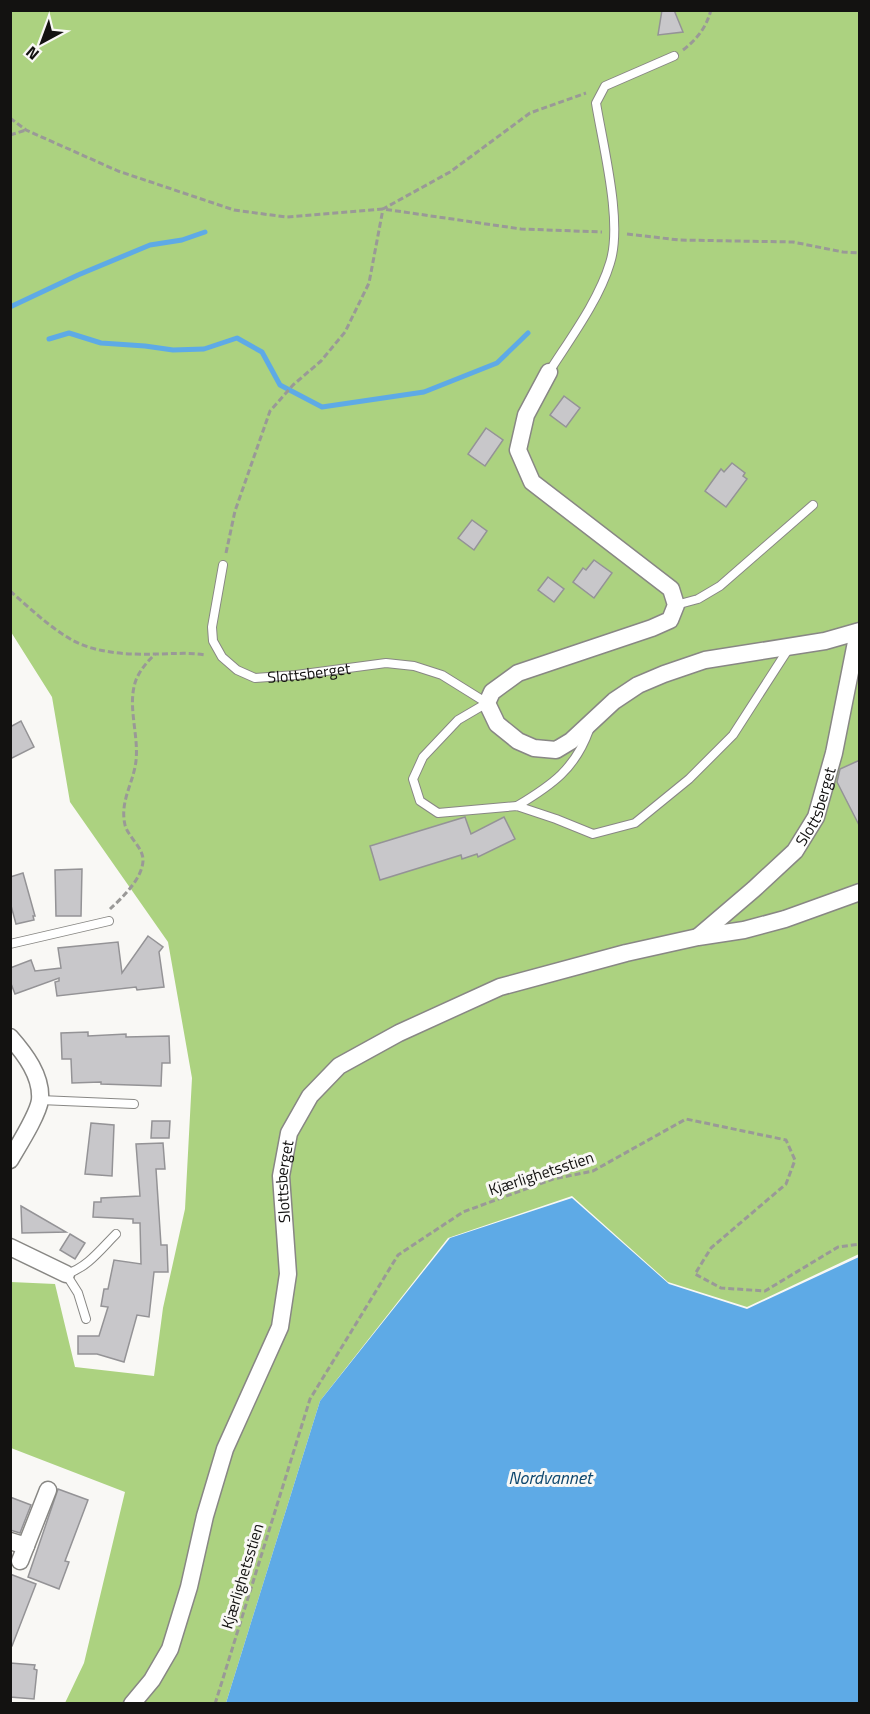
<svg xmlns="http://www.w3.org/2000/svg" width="870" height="1714" viewBox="0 0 870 1714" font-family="'Titillium Web',sans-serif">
  <rect width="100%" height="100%" fill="#f9f8f5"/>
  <polygon fill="#acd280" points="11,11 859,11 859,1254 747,1307 668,1282 572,1196 448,1238 320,1401 226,1703 65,1703 84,1663 125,1492 11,1448 11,1282 55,1284 75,1367 154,1376 163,1308 185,1209 192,1078 168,942 70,802 52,697 11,632"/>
  <polygon fill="#5eaae6" points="572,1198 669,1284 747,1309 859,1257 859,1703 226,1703 320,1401 450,1238"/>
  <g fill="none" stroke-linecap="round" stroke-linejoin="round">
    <g stroke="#5eaae6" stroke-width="5">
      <polyline points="10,307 78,275 150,245 182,240 205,232"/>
      <polyline points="49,339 69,333 101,343 145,346 173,350 204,349 237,338 262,352 280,385 322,407 424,392 497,363 528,333"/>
    </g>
  </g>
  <g fill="#c8c7ca" stroke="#949396" stroke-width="1.5">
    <polygon points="662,10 674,10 683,32 658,35"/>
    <polygon points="564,396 580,408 566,427 550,415"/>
    <polygon points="486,428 503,440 485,466 468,454"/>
    <polygon points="732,463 745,473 743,476 747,479 726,507 705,491 721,469 724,472"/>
    <polygon points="472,520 487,531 474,550 458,538"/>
    <polygon points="594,560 612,573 594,598 573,582 583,568 586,570"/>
    <polygon points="548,577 564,589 554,602 538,590"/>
    <polygon points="21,721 34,747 10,759 10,727"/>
    <polygon points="860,760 860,827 837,782 840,769"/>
    <polygon points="465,817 471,834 504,817 515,839 478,857 477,854 462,859 461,855 380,880 370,846"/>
    <polygon points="82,869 81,916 56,916 55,870"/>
    <polygon points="23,873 35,916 33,916 34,920 16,924 10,902 10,877"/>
    <polygon points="148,936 163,947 159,952 164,987 137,990 136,987 57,996 55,982 59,981 59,978 15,994 10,981 10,968 31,960 35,971 61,968 58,948 118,942 122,973"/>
    <polygon points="88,1032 88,1036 126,1034 126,1037 169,1036 170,1063 162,1063 161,1086 101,1084 101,1082 72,1083 71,1059 62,1059 61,1033"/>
    <polygon points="152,1121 170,1121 169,1138 151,1138"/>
    <polygon points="91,1123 114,1125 112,1176 85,1174"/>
    <polygon points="163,1143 165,1169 156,1169 161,1245 167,1245 168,1272 154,1272 149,1317 137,1315 124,1362 97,1354 78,1354 78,1336 99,1336 108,1307 101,1306 104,1289 108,1289 114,1260 141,1264 140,1223 133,1223 133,1219 93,1217 94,1202 101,1202 101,1198 140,1196 136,1144"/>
    <polygon points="21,1206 66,1232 22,1233"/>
    <polygon points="70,1234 85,1243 75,1259 60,1250"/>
    <polygon points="58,1489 88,1500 65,1561 69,1562 59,1589 28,1577"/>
    <polygon points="10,1497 31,1505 20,1533 10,1530"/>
    <polygon points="10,1574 36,1584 12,1646 10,1646"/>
    <polygon points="10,1663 35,1665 34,1669 37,1670 34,1699 10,1697"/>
  </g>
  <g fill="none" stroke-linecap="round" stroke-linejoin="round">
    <g stroke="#888784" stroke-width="10">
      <g id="service">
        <path d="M549,372C570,339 599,300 610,263C623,223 603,146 596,103L605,86L674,56"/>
        <path id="s1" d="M223,565L212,627L213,641L222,657L237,670L255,678L296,675L386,663L414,666L442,675L487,703L458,720L423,757L413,779L420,801L438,813L517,806L556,819L593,834L635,823L689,779L733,735L789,648"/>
        <polyline points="676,605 698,599 720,586 813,505"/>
        <path d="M517,806C552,785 575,769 589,730"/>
        <polyline points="10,944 109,921"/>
        <polyline points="40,1100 134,1104"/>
        <path d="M86,1319L78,1293L66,1274C87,1268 101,1249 116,1234"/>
      </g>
    </g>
    <g stroke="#888784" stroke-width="19">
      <g id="minor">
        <polyline points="549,372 526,415 518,450 532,482 671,589 676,605 670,620 652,628 518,673 492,692 487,703 497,724 518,741 534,748 556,750 571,741 614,701 638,685 664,674 705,660 825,641 860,631"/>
        <path id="s2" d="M699,936L754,889L795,851L816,817L834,753L858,632"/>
        <path d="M10,1037C25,1054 42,1076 40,1100C38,1115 18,1146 10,1160"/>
        <polyline points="10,1247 66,1274"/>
        <polyline points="10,1541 26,1546"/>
        <polyline points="20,1561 48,1490"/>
        <path id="s3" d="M132,1704L152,1680L170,1649L189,1587L205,1516L225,1449L280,1327L288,1274L281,1176L289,1133L310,1096L339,1066L399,1033L500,987L626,953L698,937L744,930L785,919L860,892"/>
      </g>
    </g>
    <g stroke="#9a9997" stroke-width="3" stroke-dasharray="6 3" stroke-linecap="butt">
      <path d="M683,50C697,39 706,28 711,10"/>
      <polyline points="10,118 26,130 118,171 234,210 286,217 383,209 521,229 602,232"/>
      <polyline points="10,135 26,130"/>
      <polyline points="627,234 679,240 793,242 843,252 860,253"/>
      <polyline points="226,553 235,511 270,411 293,385 321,361 345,332 369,283 383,209 450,172 530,113 586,93"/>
      <path d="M10,591C30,608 49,627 72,640C95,653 129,655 154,654C172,654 188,652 205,655"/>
      <path d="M110,909C122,898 142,879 143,861C144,848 128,837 125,825C120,803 131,787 135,767C141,739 126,707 136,680C140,670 147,662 155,654"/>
      <polyline points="215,1704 310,1399 398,1255 463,1212 553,1179 593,1171 686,1119 786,1140 795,1160 786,1184 711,1248 695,1274 721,1288 765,1291 838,1247 860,1244"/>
    </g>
    <use href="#service" stroke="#fff" stroke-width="8"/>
    <use href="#minor" stroke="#fff" stroke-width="16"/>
  </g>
  <g text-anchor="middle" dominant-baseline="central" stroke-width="6" stroke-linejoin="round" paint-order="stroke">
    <g font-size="16" fill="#131211" stroke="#f9f8f5">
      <text stroke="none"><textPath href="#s1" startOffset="189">Slottsberget</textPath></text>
      <text stroke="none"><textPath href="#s2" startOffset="178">Slottsberget</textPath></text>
      <text transform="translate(541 1173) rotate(-18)">Kjærlighetsstien</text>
      <text stroke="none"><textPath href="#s3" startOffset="555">Slottsberget</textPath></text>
      <text transform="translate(242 1576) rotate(-73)">Kjærlighetsstien</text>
    </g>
    <g font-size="18" font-style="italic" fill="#0d476e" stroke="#f9f8f5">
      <text x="550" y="1477">Nordvannet</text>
    </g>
  </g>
  <rect width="870" height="1714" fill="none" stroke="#131211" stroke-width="24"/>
  <g transform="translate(42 42) rotate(221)" stroke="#f9f8f5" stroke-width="4.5" paint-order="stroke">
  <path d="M0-4.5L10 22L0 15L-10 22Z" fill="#131211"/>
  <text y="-9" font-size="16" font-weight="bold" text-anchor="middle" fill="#131211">N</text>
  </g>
</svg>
